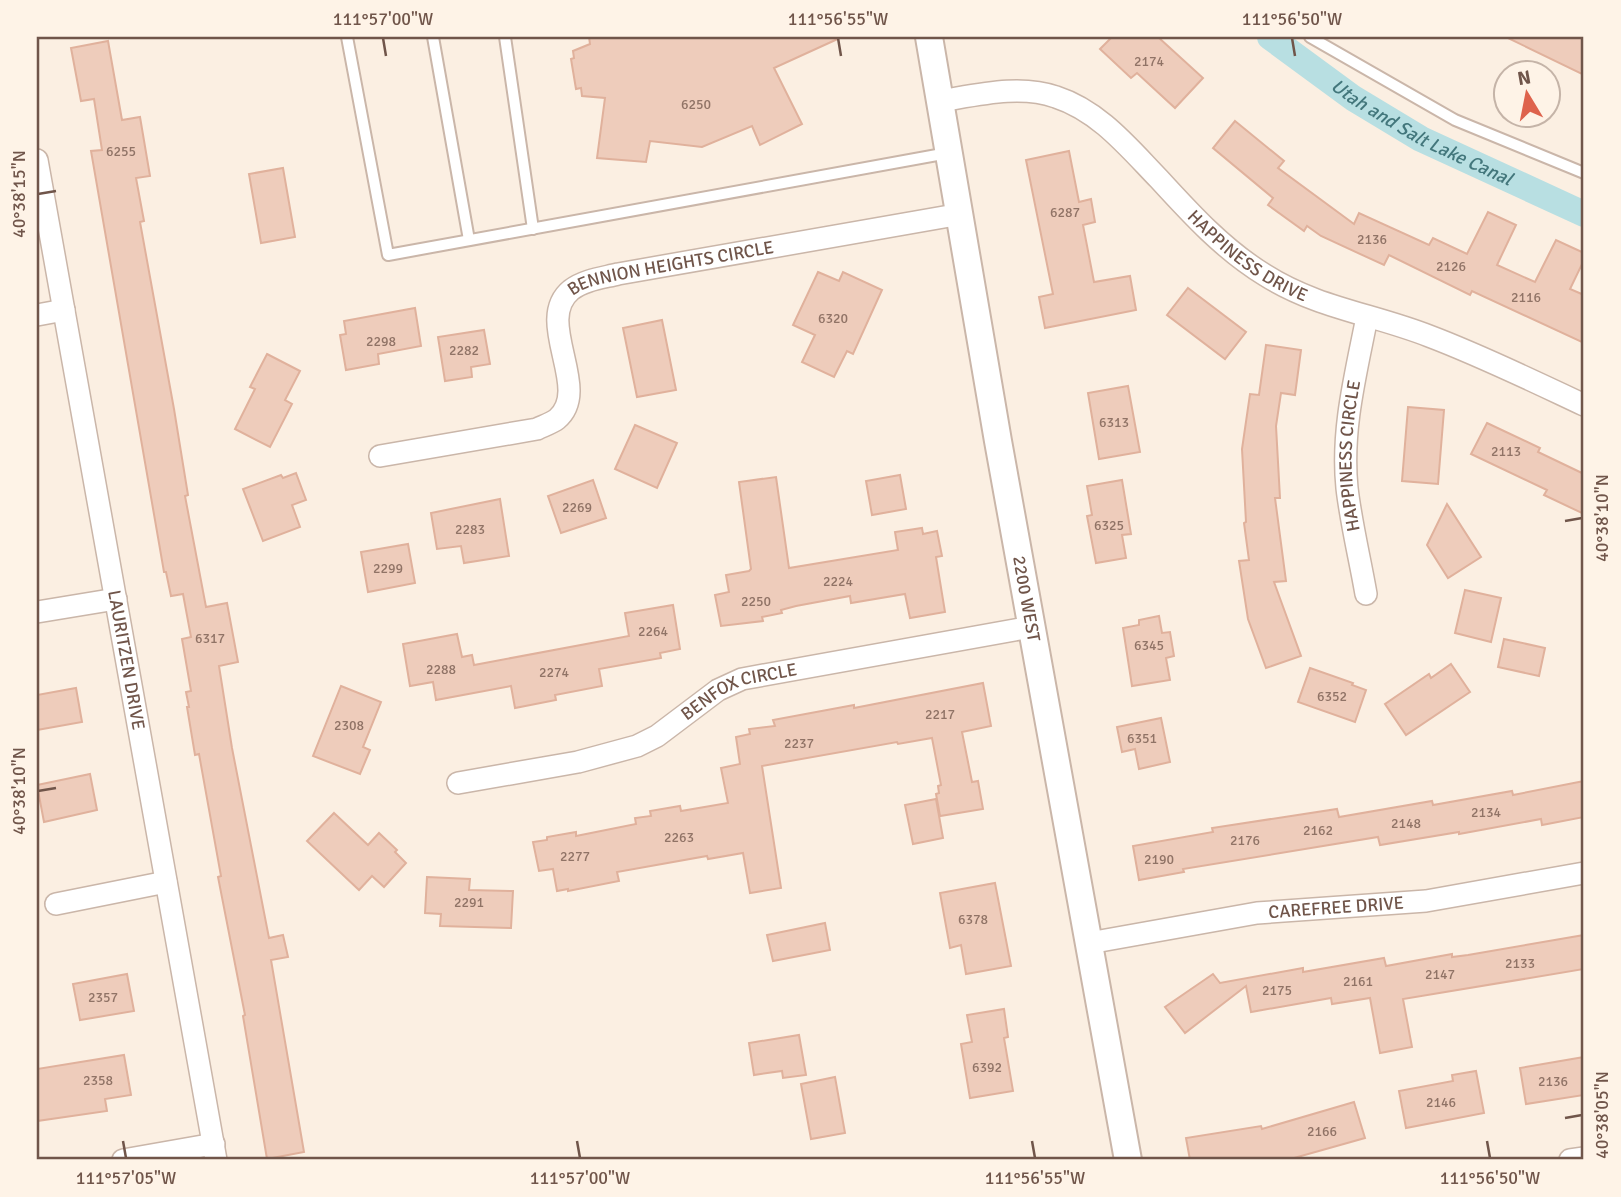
<svg xmlns="http://www.w3.org/2000/svg" width="1621" height="1197" viewBox="0 0 1621 1197" font-family="Signika,sans-serif">
  <rect width="100%" height="100%" fill="#fbefe2"/>
  <g fill="none" stroke-linecap="round" stroke-linejoin="round">
    <path stroke="#b8dfe2" stroke-width="26" id="s1" d="M1270,37L1353,98L1421,139L1584,214"/>
  </g>
  <g fill="#ecb" stroke="#e0b19c" stroke-width="2">
    <polygon points="589,37 842,37 774,68 802,124 760,145 752,126 702,147 650,141 646,162 597,158 605,98 582,96 581,88 576,89 571,59 574,58 573,51 590,44"/>
    <polygon points="1112,37 1158,37 1203,78 1175,108 1137,73 1131,78 1100,49"/>
    <polygon points="1506,37 1584,37 1584,75"/>
    <polygon points="108,41 122,120 140,117 150,176 136,178 144,221 140,222 174,409 188,495 185,496 206,607 227,603 238,662 219,666 232,748 269,938 283,935 288,957 271,960 304,1152 267,1159 243,1016 245,1015 218,877 221,876 199,754 195,755 187,707 189,707 186,692 191,691 182,639 191,637 183,594 171,596 166,572 164,572 91,151 102,150 94,99 81,101 71,48"/>
    <polygon points="1235,121 1284,161 1278,168 1354,224 1359,213 1429,245 1433,238 1467,254 1488,212 1516,225 1497,265 1535,282 1556,240 1584,253 1584,260 1570,289 1584,295 1584,343 1472,291 1470,295 1389,255 1384,265 1321,236 1307,226 1304,231 1268,205 1273,198 1213,148"/>
    <polygon points="1069,151 1079,202 1091,199 1095,222 1083,225 1094,282 1130,276 1136,310 1045,328 1039,297 1053,294 1026,160"/>
    <polygon points="283,168 295,237 261,243 249,174"/>
    <polygon points="818,272 839,281 843,272 882,290 853,354 847,351 834,377 802,362 815,335 793,325"/>
    <polygon points="1188,288 1246,332 1225,359 1167,315"/>
    <polygon points="415,308 421,346 378,354 379,364 346,370 340,335 346,334 344,321"/>
    <polygon points="662,320 676,390 637,397 623,328"/>
    <polygon points="484,330 490,364 471,367 472,377 445,381 438,337"/>
    <polygon points="1266,345 1301,350 1295,395 1281,393 1276,426 1280,498 1275,498 1286,581 1274,582 1301,656 1266,668 1248,619 1239,561 1249,560 1244,523 1246,522 1242,449 1250,394 1259,395"/>
    <polygon points="267,354 300,371 285,400 292,404 270,447 235,429 255,389 250,387"/>
    <polygon points="1128,386 1140,452 1099,459 1088,393"/>
    <polygon points="1408,407 1444,410 1438,484 1402,481"/>
    <polygon points="1487,423 1540,448 1538,452 1584,474 1584,514 1544,495 1547,490 1471,454"/>
    <polygon points="635,425 677,443 657,488 615,469"/>
    <polygon points="296,473 306,500 292,505 300,527 263,541 243,489 281,475 283,478"/>
    <polygon points="900,475 906,509 872,515 866,481"/>
    <polygon points="776,477 789,568 898,550 895,532 922,528 923,534 937,531 942,556 936,557 945,612 910,618 905,594 851,603 850,596 796,606 781,610 782,613 762,617 763,621 721,626 715,595 729,592 726,575 749,571 751,569 739,482"/>
    <polygon points="593,480 606,518 561,533 548,496"/>
    <polygon points="1122,480 1131,534 1122,535 1126,558 1096,563 1087,516 1092,515 1087,486"/>
    <polygon points="500,499 509,556 464,563 461,546 437,549 431,513"/>
    <polygon points="1447,504 1481,557 1448,578 1427,545"/>
    <polygon points="408,544 415,583 368,592 361,552"/>
    <polygon points="1465,590 1501,598 1491,642 1455,633"/>
    <polygon points="673,605 680,649 660,653 661,658 599,669 602,686 555,695 556,700 515,708 511,686 436,700 433,682 410,686 403,644 457,634 462,657 472,655 474,665 629,636 625,613"/>
    <polygon points="1159,616 1162,633 1170,632 1174,656 1166,658 1170,680 1132,686 1123,628 1139,625 1139,620"/>
    <polygon points="1504,639 1545,648 1539,676 1498,667"/>
    <polygon points="1451,664 1470,692 1406,735 1385,704 1429,674 1431,678"/>
    <polygon points="1310,668 1353,683 1352,685 1366,690 1355,722 1298,702"/>
    <polygon points="983,683 991,726 962,732 972,782 978,781 983,809 940,816 936,794 939,793 938,786 941,785 932,738 898,744 897,742 762,766 781,888 750,893 743,853 708,859 707,856 617,872 619,881 568,891 568,889 557,891 553,869 539,871 533,842 547,840 547,837 576,832 576,836 636,824 635,818 651,816 650,811 680,806 681,811 728,803 721,768 740,764 736,737 750,734 749,729 775,726 773,720 854,705 854,708"/>
    <polygon points="341,686 381,702 363,747 370,750 360,774 313,756"/>
    <polygon points="76,688 82,722 37,730 37,695"/>
    <polygon points="1161,718 1170,762 1139,769 1135,749 1122,752 1117,727"/>
    <polygon points="90,774 97,810 44,822 37,785"/>
    <polygon points="1584,781 1584,817 1542,825 1541,819 1459,834 1459,832 1380,845 1378,837 1183,869 1184,872 1139,880 1133,846 1213,832 1212,828 1337,809 1339,817 1432,801 1433,805 1512,791 1513,795"/>
    <polygon points="936,799 943,838 913,844 905,805"/>
    <polygon points="334,813 368,845 379,833 397,850 395,852 406,863 384,887 372,876 359,890 307,841"/>
    <polygon points="427,877 470,879 469,890 513,891 511,928 440,926 441,914 425,913"/>
    <polygon points="995,883 1011,966 966,974 961,945 950,948 940,893"/>
    <polygon points="825,923 830,950 773,961 767,935"/>
    <polygon points="1584,935 1584,969 1403,999 1412,1047 1380,1053 1370,998 1332,1004 1331,998 1251,1012 1246,986 1185,1033 1165,1007 1213,974 1220,983 1303,968 1303,972 1384,958 1386,966 1452,954 1452,957 1468,955"/>
    <polygon points="127,974 134,1011 80,1020 73,984"/>
    <polygon points="1004,1009 1008,1037 1004,1038 1013,1091 970,1098 961,1044 972,1042 967,1015"/>
    <polygon points="799,1035 806,1075 783,1078 782,1071 754,1075 749,1043"/>
    <polygon points="124,1055 131,1095 105,1099 107,1111 37,1121 37,1069"/>
    <polygon points="1584,1057 1584,1095 1526,1104 1520,1068"/>
    <polygon points="1476,1071 1484,1113 1406,1128 1399,1091 1453,1081 1452,1075"/>
    <polygon points="835,1077 845,1133 811,1139 801,1084"/>
    <polygon points="1354,1102 1365,1138 1287,1160 1190,1160 1186,1138 1261,1126 1262,1129"/>
  </g>
  <g fill="none" stroke-linecap="round" stroke-linejoin="round">
    <g stroke="#cab6a9" stroke-width="14">
      <g id="service">
        <polyline points="347,37 388,255 948,153"/>
        <polyline points="433,37 469,240"/>
        <polyline points="505,37 533,229"/>
        <polyline points="1310,37 1455,120 1584,173"/>
      </g>
    </g>
    <g stroke="#cab6a9" stroke-width="24">
      <g id="minor">
        <path id="s2" d="M940,101C977,95 1020,84 1056,97C1099,111 1128,147 1159,179C1191,214 1224,250 1265,275C1317,308 1373,314 1429,336C1482,356 1533,381 1584,405"/>
        <path id="s3" d="M37,160L216,1160"/>
        <polyline points="37,315 64,310"/>
        <path id="s4" d="M380,456L537,429C543,426 552,423 557,419C593,389 533,321 571,290C584,280 602,278 618,274L961,214"/>
        <path id="s5" d="M1366,594C1360,559 1351,523 1347,488C1341,430 1356,373 1367,317"/>
        <polyline points="37,612 116,599"/>
        <path id="s6" d="M458,783L578,762L637,746L657,736L718,690L742,679L1031,627"/>
        <polyline points="56,904 166,882"/>
        <path id="s7" d="M1089,943L1257,913L1426,901L1584,873"/>
        <polyline points="123,1160 214,1144"/>
        <polyline points="1570,1160 1584,1158"/>
      </g>
    </g>
    <g stroke="#cab6a9" stroke-width="30">
      <g id="tertiary">
        <path id="s8" d="M929,37L998,441L1128,1160"/>
      </g>
    </g>
    <use href="#service" stroke="#fff" stroke-width="10"/>
    <use href="#minor" stroke="#fff" stroke-width="21"/>
    <use href="#tertiary" stroke="#fff" stroke-width="26"/>
  </g>
  <path fill="none" stroke="#70554a" stroke-width="2.5" d="M383,38L386,56M838,38L841,56M1292,38L1295,56M38,194L56,191M1565,521L1582,518M38,791L56,788M1565,1118L1582,1115M123,1141L126,1158M577,1141L580,1158M1032,1141L1035,1158M1487,1141L1490,1158"/>
  <g text-anchor="middle" dominant-baseline="central" stroke-width="5" stroke-linejoin="round" paint-order="stroke">
    <g font-size="14" fill="#907366">
      <text x="1149" y="61">2174</text>
      <text x="696" y="104">6250</text>
      <text x="121" y="151">6255</text>
      <text x="1065" y="212">6287</text>
      <text x="1372" y="239">2136</text>
      <text x="1451" y="266">2126</text>
      <text x="1526" y="297">2116</text>
      <text x="833" y="318">6320</text>
      <text x="381" y="341">2298</text>
      <text x="464" y="350">2282</text>
      <text x="1114" y="422">6313</text>
      <text x="1506" y="451">2113</text>
      <text x="577" y="507">2269</text>
      <text x="1109" y="525">6325</text>
      <text x="470" y="529">2283</text>
      <text x="388" y="568">2299</text>
      <text x="838" y="581">2224</text>
      <text x="756" y="601">2250</text>
      <text x="653" y="631">2264</text>
      <text x="210" y="638">6317</text>
      <text x="1149" y="645">6345</text>
      <text x="441" y="669">2288</text>
      <text x="554" y="672">2274</text>
      <text x="1332" y="696">6352</text>
      <text x="940" y="714">2217</text>
      <text x="349" y="725">2308</text>
      <text x="1142" y="738">6351</text>
      <text x="799" y="743">2237</text>
      <text x="1486" y="812">2134</text>
      <text x="1406" y="823">2148</text>
      <text x="1318" y="830">2162</text>
      <text x="679" y="837">2263</text>
      <text x="1245" y="840">2176</text>
      <text x="575" y="856">2277</text>
      <text x="1159" y="859">2190</text>
      <text x="469" y="902">2291</text>
      <text x="973" y="919">6378</text>
      <text x="1520" y="963">2133</text>
      <text x="1440" y="974">2147</text>
      <text x="1358" y="981">2161</text>
      <text x="1277" y="990">2175</text>
      <text x="103" y="997">2357</text>
      <text x="987" y="1067">6392</text>
      <text x="98" y="1080">2358</text>
      <text x="1553" y="1081">2136</text>
      <text x="1441" y="1102">2146</text>
      <text x="1322" y="1131">2166</text>
    </g>
    <g font-size="18" fill="#70554a" stroke="#fef3e7">
      <text stroke="none"><textPath href="#s2" startOffset="369">HAPPINESS DRIVE</textPath></text>
      <text stroke="none"><textPath href="#s4" startOffset="422">BENNION HEIGHTS CIRCLE</textPath></text>
      <text stroke="none"><textPath href="#s5" startOffset="140">HAPPINESS CIRCLE</textPath></text>
      <text stroke="none"><textPath href="#s8" startOffset="570">2200 WEST</textPath></text>
      <text stroke="none"><textPath href="#s3" startOffset="508">LAURITZEN DRIVE</textPath></text>
      <text stroke="none"><textPath href="#s6" startOffset="301">BENFOX CIRCLE</textPath></text>
      <text stroke="none"><textPath href="#s7" startOffset="250">CAREFREE DRIVE</textPath></text>
    </g>
    <g font-size="19" font-style="italic" fill="#43777c" stroke="#fef3e7">
      <text stroke="none"><textPath href="#s1" startOffset="180">Utah and Salt Lake Canal</textPath></text>
    </g>
  </g>
  <rect width="1621" height="1197" fill="none" stroke="#fef3e7" stroke-width="77"/>
  <g transform="translate(1527 94) rotate(350)"><circle r="33" fill="#fef3e7" stroke="#c5b4a8" stroke-width="2"/>
  <path d="M0-5L12 26L0 18L-12 26Z" fill="#de634d"/>
  <text y="-10" font-size="19" font-weight="bold" text-anchor="middle" fill="#70554a">N</text>
  </g>
  <rect x="38" y="38" width="1544" height="1120" fill="none" stroke="#70554a" stroke-width="2.5"/>
  <g font-size="18" text-anchor="middle" fill="#70554a">
    <text x="383" y="25">111°57'00"W</text>
    <text x="838" y="25">111°56'55"W</text>
    <text x="1292" y="25">111°56'50"W</text>
    <text transform="translate(19 194) rotate(-90)" y="6">40°38'15"N</text>
    <text transform="translate(1602 518) rotate(-90)" y="6">40°38'10"N</text>
    <text transform="translate(19 791) rotate(-90)" y="6">40°38'10"N</text>
    <text transform="translate(1602 1115) rotate(-90)" y="6">40°38'05"N</text>
    <text x="126" y="1184">111°57'05"W</text>
    <text x="580" y="1184">111°57'00"W</text>
    <text x="1035" y="1184">111°56'55"W</text>
    <text x="1490" y="1184">111°56'50"W</text>
  </g>
</svg>
